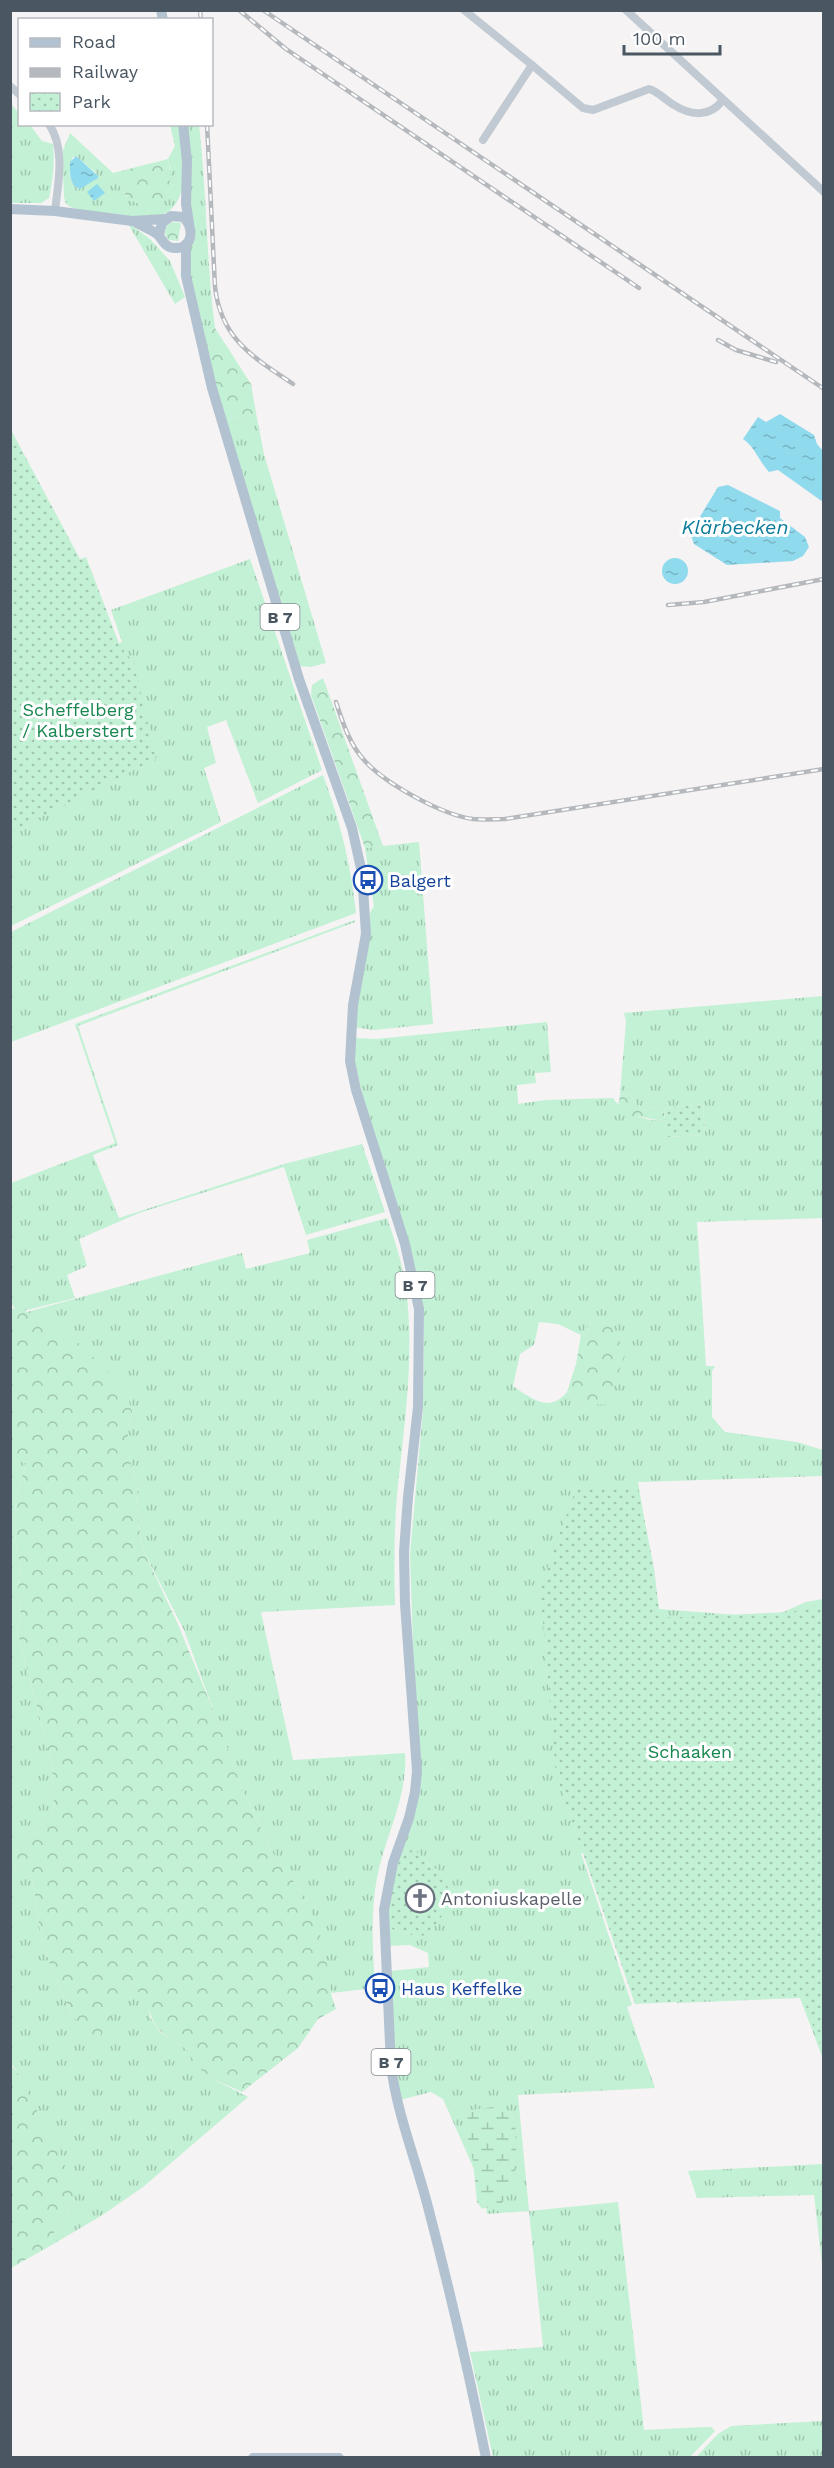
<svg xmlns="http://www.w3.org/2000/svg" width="834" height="2468" viewBox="0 0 834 2468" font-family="'Work Sans',sans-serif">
  <defs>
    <pattern id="grass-tufts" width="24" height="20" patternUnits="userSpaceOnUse" patternTransform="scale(1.5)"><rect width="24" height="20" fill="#c3f1d5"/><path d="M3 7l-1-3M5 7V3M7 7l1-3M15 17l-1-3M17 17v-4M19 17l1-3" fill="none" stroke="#a0c6b0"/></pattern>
    <pattern id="forest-crowns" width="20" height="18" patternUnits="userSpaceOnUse" patternTransform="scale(1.5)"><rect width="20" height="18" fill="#c3f1d5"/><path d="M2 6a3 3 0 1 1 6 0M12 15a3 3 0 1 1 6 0" fill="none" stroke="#a0c6b0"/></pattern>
    <pattern id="wetland-marsh" width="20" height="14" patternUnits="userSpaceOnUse" patternTransform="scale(1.5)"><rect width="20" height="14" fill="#c3f1d5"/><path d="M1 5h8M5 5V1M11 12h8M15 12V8" fill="none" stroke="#a0c6b0"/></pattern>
    <pattern id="park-dots" width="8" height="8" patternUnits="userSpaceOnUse" patternTransform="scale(1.5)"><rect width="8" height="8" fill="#c3f1d5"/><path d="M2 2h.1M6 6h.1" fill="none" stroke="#a0c6b0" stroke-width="1.8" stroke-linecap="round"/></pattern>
    <pattern id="water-ripples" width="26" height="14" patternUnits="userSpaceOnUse" patternTransform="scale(1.5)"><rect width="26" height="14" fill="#90daee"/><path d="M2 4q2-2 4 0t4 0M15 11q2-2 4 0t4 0" fill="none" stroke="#78b4c4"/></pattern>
  </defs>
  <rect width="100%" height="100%" fill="#f5f3f3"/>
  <g fill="url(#grass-tufts)" fill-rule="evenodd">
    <path d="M10,103L19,113L20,124L30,125L42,141L53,144C55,163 53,179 49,198L41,203H11Z"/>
    <path d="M170,125H180C183,150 194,208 158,216C144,219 130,216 116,214C101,212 78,213 66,204L64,197L62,153L70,133L113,173L126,197L171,170L168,159L175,146ZM75,156L95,172L98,178L78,189C68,182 69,169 72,158Z"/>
    <path d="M187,125H199C207,192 206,260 215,328L203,331L189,270L191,219Z"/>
    <polygon points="127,222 150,239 170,261 185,297 175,304"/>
    <polygon points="256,413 264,454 326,663 311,667 299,666 224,421"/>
    <polygon points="250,559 322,770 258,803 226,720 207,727 216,763 204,768 221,822 11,926 11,700 122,642 111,610"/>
    <path d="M323,775C341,825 350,861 356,913L11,1042V932Z"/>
    <polygon points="419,842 433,1024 374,1030 353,1027 370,913 374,906 365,848"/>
    <polygon points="355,920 355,922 78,1026 118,1145 93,1155 119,1218 284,1164 362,1144 385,1212 306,1235 284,1167 139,1213 79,1239 87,1266 67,1275 75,1298 23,1311 16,1310 11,1303 11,1183 115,1143 75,1024"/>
    <path d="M823,996V1218L697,1222L706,1366H715L712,1371V1417L725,1432L797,1442L823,1450V1476L638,1482L659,1609L737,1615L781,1613L806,1602L823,1599V2059L800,1998L677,2003L628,1853H581L632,2005L627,2007L655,2088L518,2095L529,2211L618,2202L644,2430L703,2427H711L715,2431L690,2457H493L470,2352L543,2347L529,2211L487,2214L482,2171L474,2169L443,2099L431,2092L400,2100L393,2024L391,1971L429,1967L428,1953L410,1945L390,1946L387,1927C398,1932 409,1933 420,1938L434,1926L444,1874L428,1864L416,1851L402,1849L418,1798L410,1554L423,1411L424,1315L365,1106L353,1054V1038L376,1039L547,1022L551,1072L535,1073L536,1083L517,1085L518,1104L546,1100L613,1098C623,1114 647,1122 665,1120L667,1137L705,1135L703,1104L664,1109V1113L653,1108L646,1110L637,1105L629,1093L620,1095L626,1021L624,1013ZM593,1320L580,1403L567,1392C549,1414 531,1398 513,1386L520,1354L534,1345L539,1322L558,1324L581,1335Z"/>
    <path d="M387,1218C395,1241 403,1265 406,1289C415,1357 404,1426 397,1495C394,1531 394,1568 395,1605L261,1612L293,1760L405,1753C408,1798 385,1835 377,1878C370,1914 373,1952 375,1988L331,1993L307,1899L275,1857L243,1791L184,1630L143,1550L138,1522L137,1482L128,1455V1427L132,1412L27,1312L242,1253L246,1269L310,1253L307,1240Z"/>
    <polygon points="11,1459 26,1463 16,1500 14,1529 20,1566 18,1590 21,1613 17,1630 52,1765 54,1812 11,1856"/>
    <polygon points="11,1866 32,1877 40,1930 50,1965 73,2017 130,1987 147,1997 150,2017 160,2032 189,2051 213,2079 248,2097 143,2187 101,2216 43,2250 75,2200 18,2073 11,2063"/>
    <polygon points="823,2164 823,2273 814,2195 697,2198 688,2171"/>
    <polygon points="823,2421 823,2457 696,2457 718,2434 731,2426"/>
  </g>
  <g fill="url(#forest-crowns)">
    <path d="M168,159C173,178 170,193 156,207C126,203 127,199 113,173Z"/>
    <polygon points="172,222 181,223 178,241 169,240 165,234 166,227"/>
    <polygon points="215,328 251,384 256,413 224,421 203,331"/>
    <polygon points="323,678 383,846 365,848 311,695 312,685"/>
    <path d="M629,1093L637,1105L646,1110L653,1108L664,1113L665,1120C651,1121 641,1114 627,1116L618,1106L620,1095Z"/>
    <path d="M21,1308L80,1344L126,1390L132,1412L128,1427V1455L137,1482L138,1522L143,1550L177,1622L219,1724L243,1791L275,1857L307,1899L325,1948L330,1991L336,2009L318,2019L298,2048L242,2092L213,2079L192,2063L189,2051C162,2033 153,2032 146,1997L130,1987L98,2039L73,2017L50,1965L40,1930L32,1877L11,1866V1856L54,1812L52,1765L17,1630L21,1613L18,1590L20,1566L14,1529L16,1500L26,1463L11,1459L10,1309Z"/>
    <polygon points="593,1320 613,1326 625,1353 608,1405 580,1403 567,1392 576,1364 581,1335"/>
    <polygon points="10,2064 18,2073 74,2184 75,2200 43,2250 11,2268"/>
  </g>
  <polygon fill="url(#wetland-marsh)" points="501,2106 515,2117 516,2150 513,2183 502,2203 482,2209 477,2202 473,2161 465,2126 470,2110"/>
  <g fill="url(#park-dots)">
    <polygon points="10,428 80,559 86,557 120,646 134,663 156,759 11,832"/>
    <polygon points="703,1104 705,1135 666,1137 664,1109"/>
    <polygon points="638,1487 654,1568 660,1618 792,1612 823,1603 824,2042 820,2044 802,1996 635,2004 556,1775 540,1588 576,1489"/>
    <path d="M402,1849L416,1851L428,1864L445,1874L451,1903L434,1927L420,1938C409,1933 398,1932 387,1927L386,1910Z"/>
  </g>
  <g fill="url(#water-ripples)">
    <path d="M76,156L98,176V178L80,189C69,186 70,172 70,162Z"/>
    <polygon points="97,184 105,193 94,201 87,192"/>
    <path d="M780,414L814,435L817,444L823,451V502L778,470L769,472C759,461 754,446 743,439L758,417L766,422Z"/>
    <polygon points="728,485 780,511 780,518 805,537 809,547 803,556 793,561 727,565 694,544 690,533 718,487"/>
    <circle cx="675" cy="571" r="13"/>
  </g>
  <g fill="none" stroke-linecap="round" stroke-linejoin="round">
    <g stroke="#c1cad2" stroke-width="8">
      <polyline points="464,10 532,65 483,140"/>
      <polyline points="626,10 824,192"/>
      <path d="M532,65L583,108L593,110L649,89C659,92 665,100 674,105C691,116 710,117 722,101"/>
      <polyline points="10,86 20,95"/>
      <path d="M49,124C66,150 58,183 55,211"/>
    </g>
    <g stroke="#b3c2d1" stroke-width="10">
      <polyline points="161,10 163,20"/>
      <polyline points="183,124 187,161 186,204 189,223"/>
      <polyline points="10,209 55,211 132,221 165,219"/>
      <path d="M135,222C142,226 150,229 157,234C163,239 164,248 175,248C193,249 195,227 183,217L171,216L162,223L159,235"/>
      <path d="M186,244V276L212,388L299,679L352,828L362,873L366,934L353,1005L350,1061L356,1090L405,1244L419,1309L418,1407L408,1497L404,1552L405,1604L417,1771L415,1792L409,1818L393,1863L384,1910L391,2066C397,2114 416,2160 428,2207C450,2291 469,2373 486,2458"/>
      <polyline points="253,2458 339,2458"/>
    </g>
    <g stroke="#b5b8bd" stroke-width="4.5">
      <g id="rail">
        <polyline points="200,10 201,20"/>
        <polyline points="239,10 286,49 639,288"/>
        <polyline points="263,10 824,389"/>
        <path d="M207,124L215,287C221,339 253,357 293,384"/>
        <polyline points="718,340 736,350 776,362"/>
        <polyline points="668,605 704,602 824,579"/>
        <path d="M336,702C342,721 350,745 364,760C384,783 442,815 473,819C483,820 495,819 505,819L824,769"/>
      </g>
    </g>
    <use href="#rail" stroke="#fff" stroke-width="2" stroke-dasharray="7" stroke-linecap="butt"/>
  </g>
  <defs>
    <g id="bus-ring" transform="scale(1.5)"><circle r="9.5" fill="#fff" stroke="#1a4fb4" stroke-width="1.5"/><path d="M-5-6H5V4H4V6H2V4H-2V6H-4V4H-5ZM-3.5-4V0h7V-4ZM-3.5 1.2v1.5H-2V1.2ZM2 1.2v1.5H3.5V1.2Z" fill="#1a4fb4"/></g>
    <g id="church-ring" transform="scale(1.5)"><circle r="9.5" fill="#fff" stroke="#6b7280" stroke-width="1.5"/><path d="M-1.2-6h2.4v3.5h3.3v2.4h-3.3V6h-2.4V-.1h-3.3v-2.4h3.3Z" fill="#6b7280"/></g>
  </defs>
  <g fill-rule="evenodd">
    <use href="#bus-ring" x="368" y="880"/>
    <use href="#church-ring" x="420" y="1898"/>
    <use href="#bus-ring" x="380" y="1988"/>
  </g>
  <g text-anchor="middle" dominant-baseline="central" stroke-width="6" stroke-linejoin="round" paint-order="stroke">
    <g fill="#fff" stroke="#808990" stroke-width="1.5">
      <rect x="260.5" y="604" width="39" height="26" rx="4.5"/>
      <rect x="395.5" y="1272" width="39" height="26" rx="4.5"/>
      <rect x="371.5" y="2049" width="39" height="26" rx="4.5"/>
    </g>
    <g font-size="16" font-weight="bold" fill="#4a5661">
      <text x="280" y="617">B 7</text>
      <text x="415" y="1285">B 7</text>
      <text x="391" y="2062">B 7</text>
    </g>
    <g font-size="18" fill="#17864f" stroke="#fff">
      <text x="78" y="709">Scheffelberg<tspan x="78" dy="21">/ Kalberstert</tspan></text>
      <text x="690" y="1751">Schaaken</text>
    </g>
    <g font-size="18" fill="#164399" stroke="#fff" text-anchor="start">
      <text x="389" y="880">Balgert</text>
      <text x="401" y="1988">Haus Keffelke</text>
    </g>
    <g font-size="18" fill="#5b616d" stroke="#fff" text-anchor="start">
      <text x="441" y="1898">Antoniuskapelle</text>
    </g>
    <g font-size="20" font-style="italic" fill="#0c7c9b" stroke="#fff">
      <text x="735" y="527">Klärbecken</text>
    </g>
  </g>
  <rect width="834" height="2468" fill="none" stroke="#4a5661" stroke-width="24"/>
  <rect x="18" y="18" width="195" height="108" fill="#ffffff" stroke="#b7bbc0" stroke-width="1.5"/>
  <rect x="30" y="38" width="30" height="9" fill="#b3c2d1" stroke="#b7bbc0" stroke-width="1.5"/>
  <text x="72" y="48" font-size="18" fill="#4a5661">Road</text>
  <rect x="30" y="68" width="30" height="9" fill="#b5b8bd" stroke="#b7bbc0" stroke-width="1.5"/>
  <text x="72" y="78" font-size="18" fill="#4a5661">Railway</text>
  <rect x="30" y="93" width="30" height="18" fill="url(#park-dots)" stroke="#b7bbc0" stroke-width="1.5"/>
  <text x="72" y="108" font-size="18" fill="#4a5661">Park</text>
  <path d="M624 45v9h96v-9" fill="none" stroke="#4a5661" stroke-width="3"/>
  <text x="633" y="45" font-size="18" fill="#4a5661" stroke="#ffffff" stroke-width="4.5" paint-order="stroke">100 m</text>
</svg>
